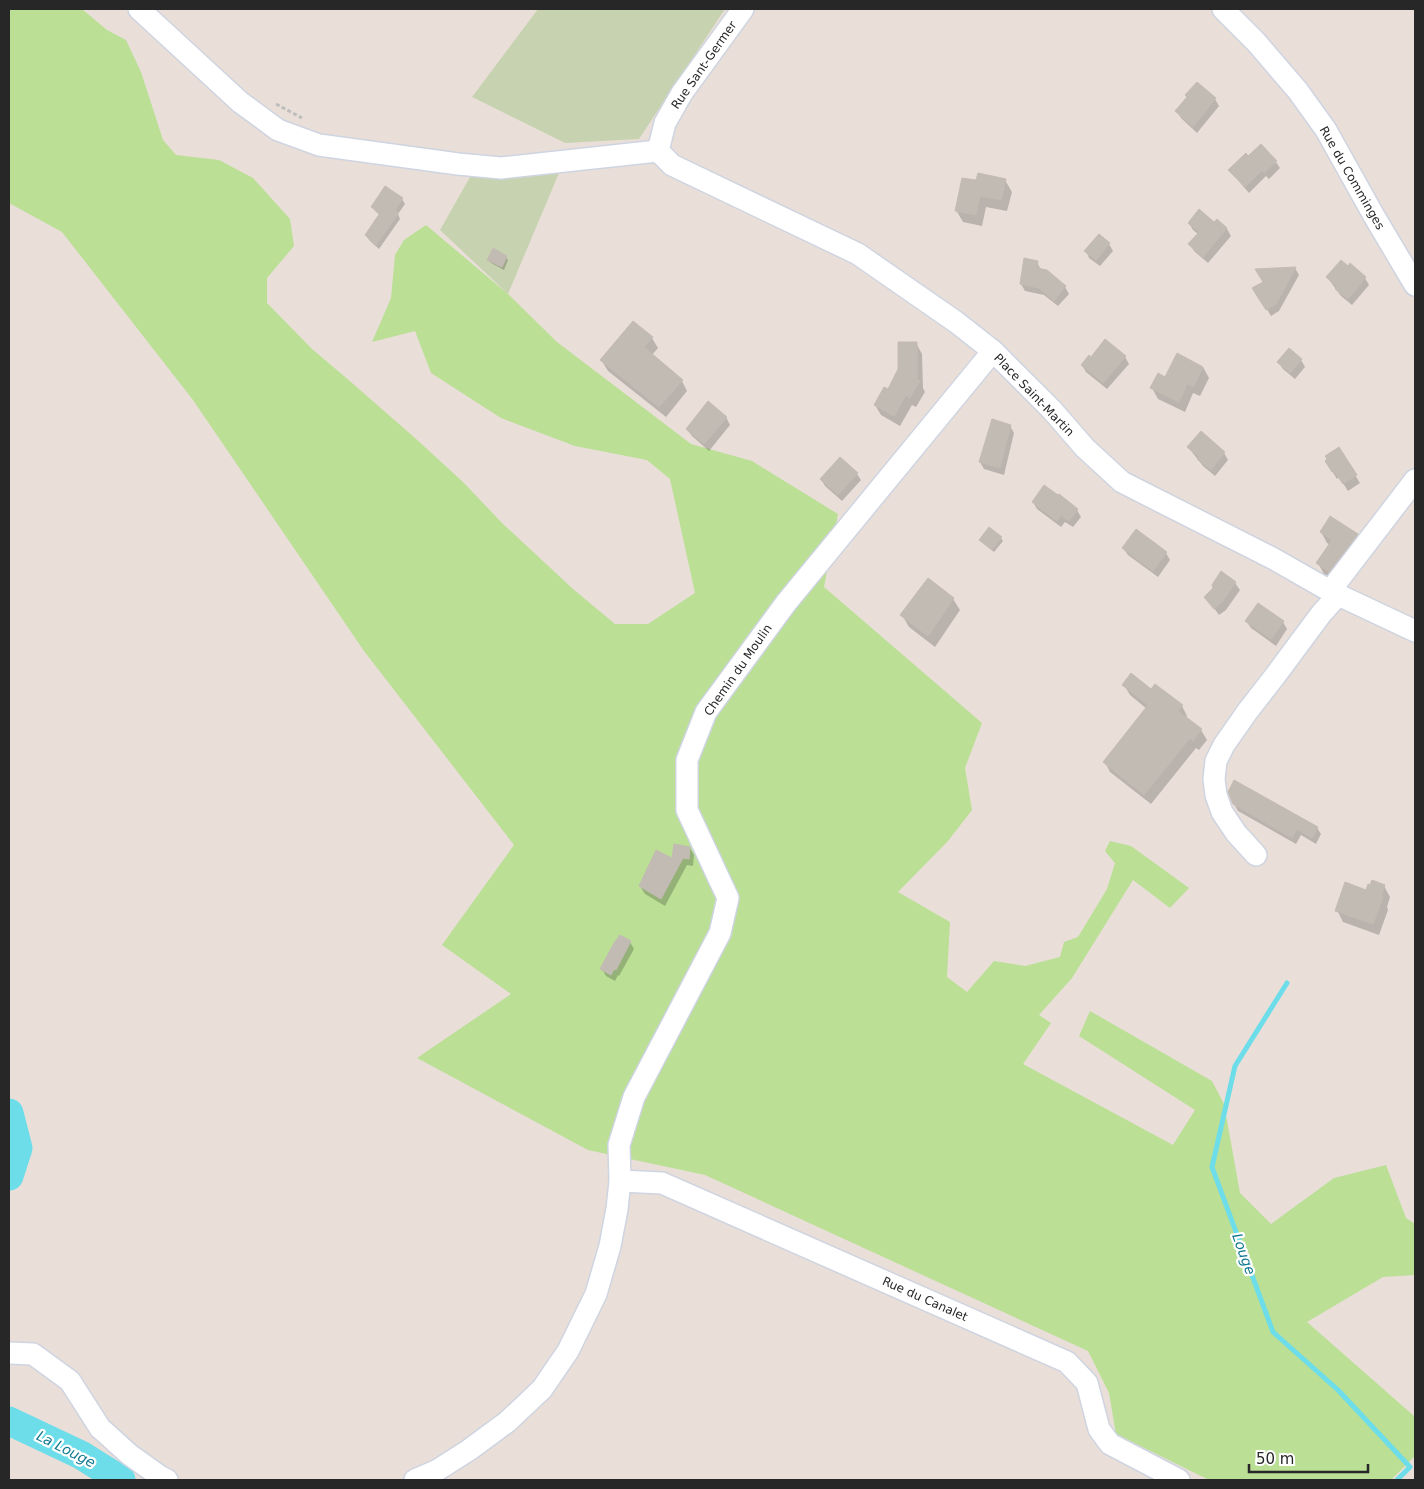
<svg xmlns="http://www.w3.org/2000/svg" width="1424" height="1489" viewBox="0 0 1424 1489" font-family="'DejaVu Sans',sans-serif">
  <rect width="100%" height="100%" fill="#e9dfd8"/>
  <polygon fill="#badf95" points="9,9 82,9 107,30 126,40 141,72 163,140 176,155 219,160 253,178 290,219 294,246 267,278 267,303 312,349 344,376 415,438 463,482 502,523 573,589 615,624 648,624 695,593 670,479 647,460 575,446 501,418 431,373 415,331 372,342 391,298 395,255 404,240 426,225 508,294 557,342 691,444 752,461 838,514 824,587 982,723 965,768 972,810 948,841 898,892 950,922 947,977 967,992 994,961 1025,966 1060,957 1064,942 1078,937 1107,889 1115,863 1105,851 1110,841 1131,846 1189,888 1170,908 1133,880 1072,978 1039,1015 1051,1023 1023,1064 1173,1145 1195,1110 1079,1036 1090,1011 1212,1081 1224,1104 1240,1193 1271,1224 1334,1178 1386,1165 1406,1218 1415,1224 1415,1275 1383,1277 1307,1322 1414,1416 1415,1456 1391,1480 1209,1480 1116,1434 1109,1393 1088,1351 705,1175 588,1150 417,1058 511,994 442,945 514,845 364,651 193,400 62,232 9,203"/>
  <g fill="#c7d3b0">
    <polygon points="538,9 725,9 639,139 565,143 472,97"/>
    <polygon points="559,173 508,294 440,230 470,177"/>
  </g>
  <g fill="#0003">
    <polygon points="1188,98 1215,99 1219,106 1197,133 1181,118 1177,111"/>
    <polygon points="1248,158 1276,162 1280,168 1269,179 1266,176 1249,193 1234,176 1230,170"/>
    <polygon points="1005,180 1012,192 1007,211 986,207 982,226 963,222 956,210 977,182"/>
    <polygon points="402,199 405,204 398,214 400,219 379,249 369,240 366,235 380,215 375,211 373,207"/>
    <polygon points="1217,221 1227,229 1231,236 1208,263 1194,251 1190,244 1198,234 1193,230 1189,223 1214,224"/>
    <polygon points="1099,236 1109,244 1113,251 1100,266 1089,258 1086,251"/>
    <polygon points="506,257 508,260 504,270 491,263 489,260"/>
    <polygon points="1025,260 1037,262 1041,270 1046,271 1065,287 1069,294 1058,306 1044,295 1025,291 1021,284"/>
    <polygon points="1295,268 1299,275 1279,311 1271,316 1254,288 1265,283 1257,270"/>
    <polygon points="1327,277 1365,278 1369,285 1352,305 1341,296"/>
    <polygon points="652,338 658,348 652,355 682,381 687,391 666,417 608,371 602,361"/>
    <polygon points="1106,341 1125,357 1129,364 1107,389 1086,372 1082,365 1091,359"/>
    <polygon points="916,343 922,354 923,388 925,392 916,407 912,405 900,426 881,415 875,405 888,391"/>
    <polygon points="1301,360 1305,367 1295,379 1283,369 1278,362"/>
    <polygon points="1203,367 1209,378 1200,396 1193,393 1185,412 1158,399 1152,388 1166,378"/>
    <polygon points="726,417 730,425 709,451 692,436 687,429"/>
    <polygon points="1010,426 1014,433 1004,475 984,469 980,462"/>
    <polygon points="1201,433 1224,453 1228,460 1215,476 1203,466 1188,447"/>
    <polygon points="1339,449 1360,483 1348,491 1339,477 1337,479 1326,461"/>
    <polygon points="857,474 861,480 842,501 825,486 821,479"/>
    <polygon points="1033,502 1077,510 1081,517 1073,527 1065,522 1061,527 1037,509"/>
    <polygon points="990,529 1001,538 1003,541 994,552 983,543 981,540"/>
    <polygon points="1321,532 1357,535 1363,546 1336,582 1324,574 1318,563 1330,545 1327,543"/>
    <polygon points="1123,548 1166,553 1170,560 1158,577 1128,555"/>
    <polygon points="928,580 953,599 960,610 935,647 909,627 902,615"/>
    <polygon points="1235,583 1240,590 1226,610 1219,615 1206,597"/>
    <polygon points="1246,621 1283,622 1287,629 1276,646 1251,628"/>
    <polygon points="1124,685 1152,690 1182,706 1187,716 1186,718 1201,730 1207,740 1199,750 1196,748 1151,804 1110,772 1105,762 1147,709 1130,695"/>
    <polygon points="1234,804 1317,828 1321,834 1316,844 1301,835 1296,844 1238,811"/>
    <polygon points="690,848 694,855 693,866 687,865 665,906 645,894 640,886"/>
    <polygon points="1384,886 1390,897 1387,907 1388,910 1379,935 1343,922 1337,910 1366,891"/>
    <polygon points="630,942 634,949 619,976 618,975 615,981 606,976 602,969"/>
  </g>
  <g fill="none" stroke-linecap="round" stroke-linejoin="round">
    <polyline stroke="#6dddea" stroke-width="5" points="1287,983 1235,1066 1212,1167 1273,1332 1338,1390 1410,1467 1397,1480"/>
    <g stroke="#6dddea" stroke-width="29">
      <polyline points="9,1113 18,1148 9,1176"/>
      <polyline points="9,1421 81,1455 121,1480"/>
    </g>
  </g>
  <g fill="#c2bbb4" stroke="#c4bbb3">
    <polygon points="1197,82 1216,98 1193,127 1175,111 1187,97 1185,95"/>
    <polygon points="1261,144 1277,161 1264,173 1262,170 1245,187 1228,170 1246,153 1248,156"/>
    <polygon points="978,173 1006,179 1001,200 980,196 976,215 955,211 962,178 976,180"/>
    <polygon points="385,186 403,198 395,210 398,212 398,214 376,245 365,235 380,213 371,207"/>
    <polygon points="1199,209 1214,222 1217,219 1227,228 1203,257 1188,244 1199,232 1188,223"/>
    <polygon points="1099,234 1110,243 1096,260 1084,251"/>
    <polygon points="493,248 507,256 502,267 487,260"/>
    <polygon points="1024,258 1038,261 1037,268 1047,270 1066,286 1054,301 1039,288 1020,284"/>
    <polygon points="1341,260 1348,266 1350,263 1366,277 1348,299 1335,289 1337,287 1326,277"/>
    <polygon points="1296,267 1276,304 1266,310 1252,288 1263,282 1255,269"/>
    <polygon points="633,321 653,337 644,347 683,380 659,407 600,360"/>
    <polygon points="1105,339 1126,356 1103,383 1081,365 1089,355 1091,357"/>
    <polygon points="898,342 917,342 917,379 920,381 910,398 906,395 894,416 874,405 884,387 888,389 898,369"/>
    <polygon points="1289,348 1302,359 1290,373 1277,362"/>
    <polygon points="1177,353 1203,367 1194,386 1187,384 1179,402 1150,388 1158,373 1165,377"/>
    <polygon points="708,401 727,417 704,444 686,429"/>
    <polygon points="992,419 1011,425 1000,468 979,462"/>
    <polygon points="1201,431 1225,452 1211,470 1197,459 1199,457 1187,447"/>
    <polygon points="1339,447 1357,475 1343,484 1334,471 1332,472 1325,461 1327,459 1325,456"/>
    <polygon points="840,457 858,473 838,495 820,479"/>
    <polygon points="1044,485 1058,495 1059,494 1078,509 1069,521 1061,515 1057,521 1032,502"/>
    <polygon points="1330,516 1358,534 1329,572 1316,563 1332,540 1320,532"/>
    <polygon points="989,527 1002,537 992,550 979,540"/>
    <polygon points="1136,529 1167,552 1153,571 1122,548"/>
    <polygon points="1221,571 1236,582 1222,602 1214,609 1204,597 1213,588 1212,585"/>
    <polygon points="928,578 954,598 928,636 900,615"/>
    <polygon points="1258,603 1284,621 1271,639 1245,621"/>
    <polygon points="1131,673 1151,689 1155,684 1183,705 1178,711 1202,729 1193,741 1190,738 1144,795 1103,762 1148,705 1122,685"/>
    <polygon points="1234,780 1318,827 1312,838 1297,829 1292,838 1233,804 1228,792"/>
    <polygon points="674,844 690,847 689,859 683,858 661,899 639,886 656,850 672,858"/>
    <polygon points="1372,880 1385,885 1381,897 1383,897 1373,924 1335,911 1345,882 1366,890 1368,884 1370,885"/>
    <polygon points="620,935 631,941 616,970 614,969 611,975 600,969 614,943"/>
  </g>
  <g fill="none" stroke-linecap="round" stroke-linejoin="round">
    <g stroke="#ced4e0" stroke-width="24">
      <g id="minor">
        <polyline points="139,9 240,102 278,130 319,145 458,164 501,168 658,151"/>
        <polyline points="1223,9 1256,42 1298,91 1326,130 1374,216 1415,285"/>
        <polyline points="658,151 672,165 858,254 956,322 993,351 1052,410 1085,448 1122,482 1274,559 1330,591 1415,631"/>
        <polyline points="658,151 665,123 682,93 743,9"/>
        <polyline points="1330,591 1415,480"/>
        <polyline points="1256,855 1236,833 1222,812 1216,795 1214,779 1216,761 1224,745 1247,712 1275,676 1321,614 1339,594"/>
        <polyline points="620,1181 662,1183 1067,1362 1087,1383 1099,1429 1110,1444 1179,1480"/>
        <polyline points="9,1353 33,1354 70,1381 100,1428 130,1455 161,1477 167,1480"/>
        <polyline points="415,1480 436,1471 469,1450 507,1422 542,1389 568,1351 596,1294 610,1246 617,1209 620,1181 619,1145 634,1097 720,933 728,898 687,810 687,760 706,712 786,603 993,351"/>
      </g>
    </g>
    <polyline stroke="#bebebe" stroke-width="3" stroke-dasharray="4 2.5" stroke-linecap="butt" points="276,104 302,118"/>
    <use href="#minor" stroke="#fff" stroke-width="21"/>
  </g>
  <g text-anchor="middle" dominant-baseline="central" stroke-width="4.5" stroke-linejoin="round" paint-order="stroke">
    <g font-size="12" fill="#272727" stroke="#fff">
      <text transform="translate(704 65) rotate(-55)">Rue Sant-Germer</text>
      <text transform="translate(1352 178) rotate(60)">Rue du Comminges</text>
      <text transform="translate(1034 395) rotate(46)">Place Saint-Martin</text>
      <text transform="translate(738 670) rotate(-55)">Chemin du Moulin</text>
      <text transform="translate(925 1299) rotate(24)">Rue du Canalet</text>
    </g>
    <g font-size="14" font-style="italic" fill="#107a91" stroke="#fff">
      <text transform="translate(1244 1254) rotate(70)">Louge</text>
      <text transform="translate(66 1449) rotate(27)">La Louge</text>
    </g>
  </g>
  <rect width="1424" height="1489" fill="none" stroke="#272727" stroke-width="20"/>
  <path d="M1249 1464v8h119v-8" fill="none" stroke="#272727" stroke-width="2.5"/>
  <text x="1256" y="1464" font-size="15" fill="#272727" stroke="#ffffff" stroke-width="4" paint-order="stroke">50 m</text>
</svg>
